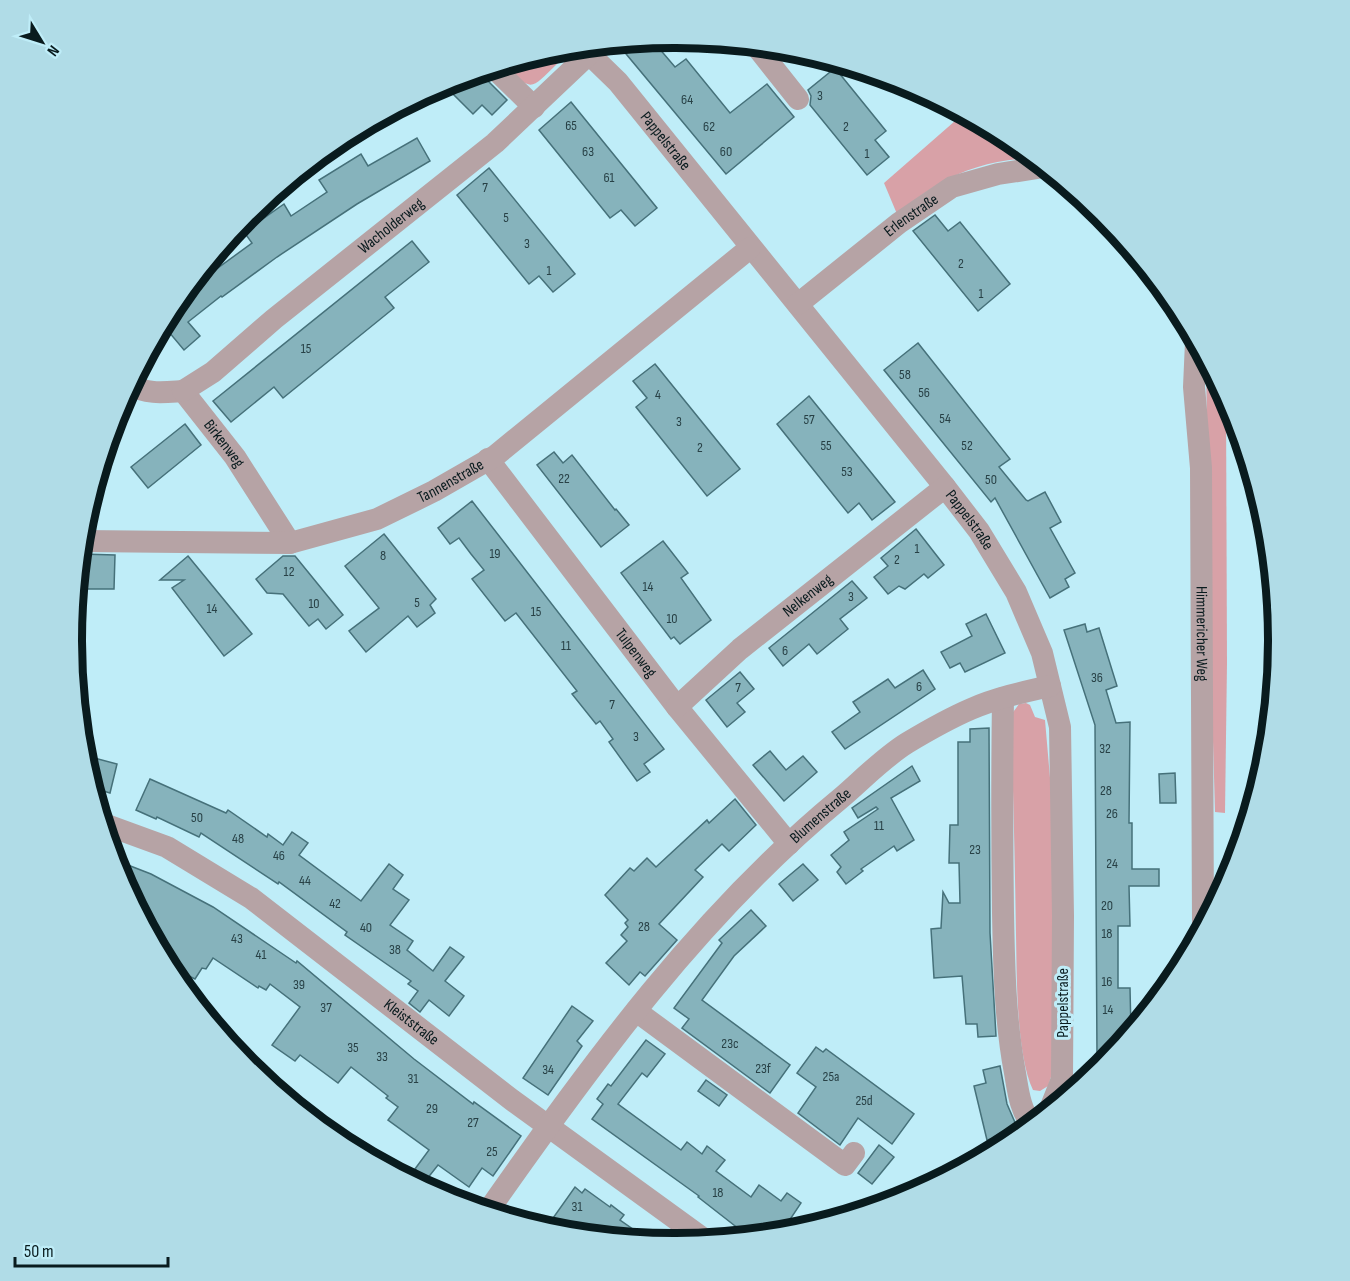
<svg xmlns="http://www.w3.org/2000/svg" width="1350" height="1281" viewBox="0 0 1350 1281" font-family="'Sofia Sans Condensed',sans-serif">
  <rect width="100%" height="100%" fill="#bfedf8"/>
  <g fill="#d8a1a7">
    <path d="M560,49L558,63C530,90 533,93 504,65Z"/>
    <path d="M963,114L1010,139L1033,158C1001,159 967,167 939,184C924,192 910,204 897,214L884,183Z"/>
    <polygon points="1206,362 1226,398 1227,663 1225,813 1215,812 1210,634"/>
    <path d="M1026,703L1030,705L1035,717L1045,720L1052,801L1053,1071L1048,1086L1040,1091L1033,1090C1016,1054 1017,977 1016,935C1015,862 1013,788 1011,715L1019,704Z"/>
  </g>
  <g fill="#86b3bc" stroke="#46717a" stroke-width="1.5">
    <polygon points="652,40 675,67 686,59 730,113 767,84 794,117 726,174 617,43"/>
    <polygon points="835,68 886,131 875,140 889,157 867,175 810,105 811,96 808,90"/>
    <polygon points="480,73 507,100 492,115 482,105 473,114 443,84"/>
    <polygon points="571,102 657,208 635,226 621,210 610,218 539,130"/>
    <polygon points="417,138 430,161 357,204 277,257 222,297 221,296 188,322 200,336 184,350 163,325 174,305 182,296 184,298 208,278 207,276 252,243 244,232 284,204 291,216 327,192 319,180 361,154 368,166"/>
    <polygon points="489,168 575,274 553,292 539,276 529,284 457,195"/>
    <polygon points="935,215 948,231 960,222 1010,284 978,311 913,231"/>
    <polygon points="412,241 429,262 385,297 394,308 283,398 274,387 231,422 213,401"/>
    <polygon points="918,343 1010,459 999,467 1026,500 1028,501 1045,492 1061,522 1050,528 1075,573 1065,579 1069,587 1050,598 995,498 991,502 884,370"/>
    <polygon points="655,364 740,469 707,496 636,407 647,398 633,381"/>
    <polygon points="809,396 895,502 872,520 859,503 848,513 777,424"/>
    <polygon points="185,424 201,445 148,488 131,467"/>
    <polygon points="554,452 563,463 572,455 615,510 616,509 629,525 601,547 537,465"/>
    <polygon points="472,501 664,749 644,764 650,772 637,781 609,742 613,739 600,721 596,724 572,694 577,691 516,613 505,621 472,579 484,570 471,554 459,538 450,544 438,528"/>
    <polygon points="916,529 944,565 928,578 924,574 905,589 899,586 888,594 874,577 888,566 881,558"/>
    <polygon points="384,534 436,599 430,605 435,613 417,627 408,616 366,652 349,631 379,608 345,566"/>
    <polygon points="663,541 688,573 681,578 711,620 680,644 674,637 671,639 621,573"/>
    <polygon points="81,554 115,555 114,589 77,589"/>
    <polygon points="188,556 252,634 224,656 172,588 184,580 160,580"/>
    <polygon points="283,556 295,556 343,615 326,629 318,619 309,626 283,594 267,593 256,579"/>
    <polygon points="852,581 867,598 840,619 848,629 817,654 809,644 783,666 769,648"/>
    <polygon points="986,614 1005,653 965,672 960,663 950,668 941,652 972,636 966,624"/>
    <polygon points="1085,624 1087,632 1099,628 1117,686 1106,690 1116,723 1130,722 1129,823 1132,823 1132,869 1159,869 1159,886 1129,886 1130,926 1118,926 1118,988 1130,988 1131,1031 1110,1057 1097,1057 1095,725 1064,630"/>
    <polygon points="923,670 935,689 845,749 832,732 860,712 853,702 888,679 895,688"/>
    <polygon points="740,672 754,689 737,703 745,712 727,727 706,700"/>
    <polygon points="989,728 990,933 996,1036 978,1037 977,1024 966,1024 962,976 934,978 931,929 941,928 943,892 949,903 960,903 959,863 949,863 950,825 958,825 958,742 970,742 970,729"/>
    <polygon points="770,751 786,770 803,756 817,772 784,801 753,765"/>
    <polygon points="83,755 117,764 110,793 93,788"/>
    <polygon points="912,766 920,781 891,798 914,840 897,851 894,846 861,869 863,871 846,884 837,872 841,867 831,855 849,840 844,832 878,809 876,807 858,818 852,808"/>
    <polygon points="1175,773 1176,803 1160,803 1159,774"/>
    <polygon points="150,779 226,813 228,810 267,837 268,834 283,845 292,832 308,843 299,855 361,901 389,864 403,875 393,889 409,900 390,925 413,941 407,950 433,971 450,947 464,957 445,981 464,996 449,1016 429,1000 420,1012 409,1003 418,991 408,984 411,981 345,935 347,932 279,882 278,884 201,833 199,837 157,817 156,819 136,810"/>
    <polygon points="735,799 756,825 729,851 722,844 695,870 703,877 659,924 677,940 645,976 640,972 629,985 606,963 627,941 621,935 628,927 625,923 628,920 605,895 630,868 634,871 647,858 656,867 707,820 709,823"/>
    <polygon points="115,860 151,874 213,907 296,963 297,961 414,1059 473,1104 474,1102 521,1136 493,1176 482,1168 469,1187 438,1165 427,1179 415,1169 429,1150 388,1120 398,1107 386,1098 388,1096 351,1067 338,1083 300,1055 295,1061 272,1045 300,1007 270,984 266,990 259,986 258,988 213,958 206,969 202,968 195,979 169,966 118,871"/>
    <polygon points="803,864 818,880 793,901 779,884"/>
    <polygon points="751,910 766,926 734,956 702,1000 790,1065 770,1093 682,1028 689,1019 674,1008 722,943 719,940"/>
    <polygon points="572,1006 593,1021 577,1041 582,1046 548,1095 523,1078"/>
    <polygon points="646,1040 665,1054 647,1077 642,1073 618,1104 681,1150 687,1142 702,1154 707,1146 725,1160 716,1171 751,1197 759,1185 781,1201 787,1193 801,1203 781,1233 748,1236 698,1197 699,1196 592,1119 603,1104 597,1099 608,1084 611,1086"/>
    <polygon points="816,1047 823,1052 826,1049 914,1114 892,1144 858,1118 840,1145 798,1113 816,1087 797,1073"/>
    <polygon points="1000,1066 1007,1104 1020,1134 1001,1147 999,1137 987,1140 974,1086 986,1083 983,1070"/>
    <polygon points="706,1080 727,1095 719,1106 698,1091"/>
    <polygon points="879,1145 894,1157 872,1184 858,1173"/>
    <polygon points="575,1187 582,1193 585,1189 610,1207 611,1205 624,1215 620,1220 650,1241 597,1236 580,1224 573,1233 546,1228"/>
  </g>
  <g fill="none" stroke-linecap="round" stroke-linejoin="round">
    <g stroke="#7b9ea6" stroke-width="4" stroke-dasharray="3 3" stroke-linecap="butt">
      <polyline points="1179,311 1180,328"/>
      <polyline points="1186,939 1186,958"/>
    </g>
    <g stroke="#b6a3a5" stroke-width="22">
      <polyline points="756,46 798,99"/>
      <path id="s1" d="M582,47L618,82L945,487L979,531L1016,592L1042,653L1060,727L1063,916L1062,1079L1050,1109"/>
      <polyline points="494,68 534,107"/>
      <path id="s2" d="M798,304L899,223L952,187L998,174L1044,167"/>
      <path id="s3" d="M1196,342L1194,387L1201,468L1203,926"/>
      <path id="s4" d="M131,385C147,395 166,392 183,391L235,457L290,543"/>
      <path id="s5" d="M183,391L213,372L274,319L495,143L590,53"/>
      <path id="s6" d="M488,459L677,707L789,844"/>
      <path id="s7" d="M82,541L290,543L377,519L434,491L495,456L750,248"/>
      <path d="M1003,698C1002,769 1002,841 1003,913C1004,966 1005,1020 1015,1073C1018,1090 1020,1111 1032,1124"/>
      <path id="s8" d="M677,707L740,649L945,487"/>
      <path id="s9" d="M104,824L167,847L251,898L512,1100L705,1240"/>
      <polyline points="636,1011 845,1165 854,1153"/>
      <path id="s10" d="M488,1211C592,1063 700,914 841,798C862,780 883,758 907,743C927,731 950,718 971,709C996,698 1023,692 1050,686"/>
    </g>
  </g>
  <g text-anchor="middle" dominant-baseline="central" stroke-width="6" stroke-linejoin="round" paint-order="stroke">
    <g font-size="14" fill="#284146">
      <text x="820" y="95">3</text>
      <text x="687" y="99">64</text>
      <text x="571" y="125">65</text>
      <text x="709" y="126">62</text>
      <text x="846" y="126">2</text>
      <text x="588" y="151">63</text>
      <text x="726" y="151">60</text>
      <text x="867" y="153">1</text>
      <text x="609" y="177">61</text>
      <text x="485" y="187">7</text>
      <text x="506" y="217">5</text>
      <text x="527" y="243">3</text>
      <text x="961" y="263">2</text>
      <text x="549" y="270">1</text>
      <text x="981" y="293">1</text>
      <text x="306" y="348">15</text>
      <text x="905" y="374">58</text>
      <text x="924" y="392">56</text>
      <text x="658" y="394">4</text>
      <text x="945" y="418">54</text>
      <text x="809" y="419">57</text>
      <text x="679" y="421">3</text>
      <text x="826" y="445">55</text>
      <text x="967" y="445">52</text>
      <text x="700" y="447">2</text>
      <text x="847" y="471">53</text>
      <text x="564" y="478">22</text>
      <text x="991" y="479">50</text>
      <text x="917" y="548">1</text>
      <text x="495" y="553">19</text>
      <text x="383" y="555">8</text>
      <text x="897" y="559">2</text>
      <text x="289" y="571">12</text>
      <text x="648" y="586">14</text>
      <text x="851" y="596">3</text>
      <text x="417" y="602">5</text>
      <text x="314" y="603">10</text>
      <text x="212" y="608">14</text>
      <text x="536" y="611">15</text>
      <text x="672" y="618">10</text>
      <text x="566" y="645">11</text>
      <text x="785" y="650">6</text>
      <text x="1097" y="677">36</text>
      <text x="919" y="686">6</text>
      <text x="738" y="687">7</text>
      <text x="612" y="704">7</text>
      <text x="636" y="736">3</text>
      <text x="1105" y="748">32</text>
      <text x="1106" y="790">28</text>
      <text x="1112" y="813">26</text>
      <text x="197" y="817">50</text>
      <text x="879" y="825">11</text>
      <text x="238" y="838">48</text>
      <text x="975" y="849">23</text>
      <text x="279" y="855">46</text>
      <text x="1112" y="863">24</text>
      <text x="305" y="880">44</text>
      <text x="335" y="903">42</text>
      <text x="1107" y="905">20</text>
      <text x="644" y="926">28</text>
      <text x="366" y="927">40</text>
      <text x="1107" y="933">18</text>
      <text x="237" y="938">43</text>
      <text x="395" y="949">38</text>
      <text x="261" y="954">41</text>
      <text x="1107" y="981">16</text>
      <text x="299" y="984">39</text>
      <text x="326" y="1007">37</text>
      <text x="1108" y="1009">14</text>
      <text x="730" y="1043">23c</text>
      <text x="353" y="1047">35</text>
      <text x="382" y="1056">33</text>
      <text x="763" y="1068">23f</text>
      <text x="548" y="1069">34</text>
      <text x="831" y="1076">25a</text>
      <text x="413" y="1078">31</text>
      <text x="864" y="1100">25d</text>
      <text x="432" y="1108">29</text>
      <text x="473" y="1122">27</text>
      <text x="492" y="1151">25</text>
      <text x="718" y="1192">18</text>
      <text x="577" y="1206">31</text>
    </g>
    <g font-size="16" fill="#091b1e" stroke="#bfedf8">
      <text stroke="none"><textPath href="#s1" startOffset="126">Pappelstraße</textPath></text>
      <text stroke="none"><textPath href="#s2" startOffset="144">Erlenstraße</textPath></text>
      <text stroke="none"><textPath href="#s5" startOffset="266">Wacholderweg</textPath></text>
      <text stroke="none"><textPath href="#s4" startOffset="120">Birkenweg</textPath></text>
      <text stroke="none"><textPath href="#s7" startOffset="381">Tannenstraße</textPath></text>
      <text stroke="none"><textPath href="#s1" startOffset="612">Pappelstraße</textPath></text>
      <text stroke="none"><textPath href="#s8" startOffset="172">Nelkenweg</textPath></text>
      <text stroke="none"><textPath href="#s3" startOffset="292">Himmericher Weg</textPath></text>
      <text stroke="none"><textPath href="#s6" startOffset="244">Tulpenweg</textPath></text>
      <text stroke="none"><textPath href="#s10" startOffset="518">Blumenstraße</textPath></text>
      <text transform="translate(1063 1003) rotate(-90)">Pappelstraße</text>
      <text stroke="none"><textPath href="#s9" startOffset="368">Kleiststraße</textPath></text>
    </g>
  </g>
  <path d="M0 0H1350V1281H0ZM674 48H676A592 592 0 0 1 1268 640V641A592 592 0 0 1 676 1233H674A592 592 0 0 1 82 641V640A592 592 0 0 1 674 48Z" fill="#b0dce7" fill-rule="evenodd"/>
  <path fill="none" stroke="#091b1e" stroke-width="8" d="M674 48H676A592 592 0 0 1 1268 640V641A592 592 0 0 1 676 1233H674A592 592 0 0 1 82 641V640A592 592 0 0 1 674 48Z"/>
  <g transform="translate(42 42) rotate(128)" stroke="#bfedf8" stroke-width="4.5" paint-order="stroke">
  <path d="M0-4.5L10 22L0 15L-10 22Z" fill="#091b1e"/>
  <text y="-9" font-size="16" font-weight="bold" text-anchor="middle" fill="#091b1e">N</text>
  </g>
  <path d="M15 1257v9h153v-9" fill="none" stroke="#091b1e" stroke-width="3"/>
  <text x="24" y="1257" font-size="18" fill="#091b1e" stroke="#bfedf8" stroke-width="4.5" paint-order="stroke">50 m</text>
</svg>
